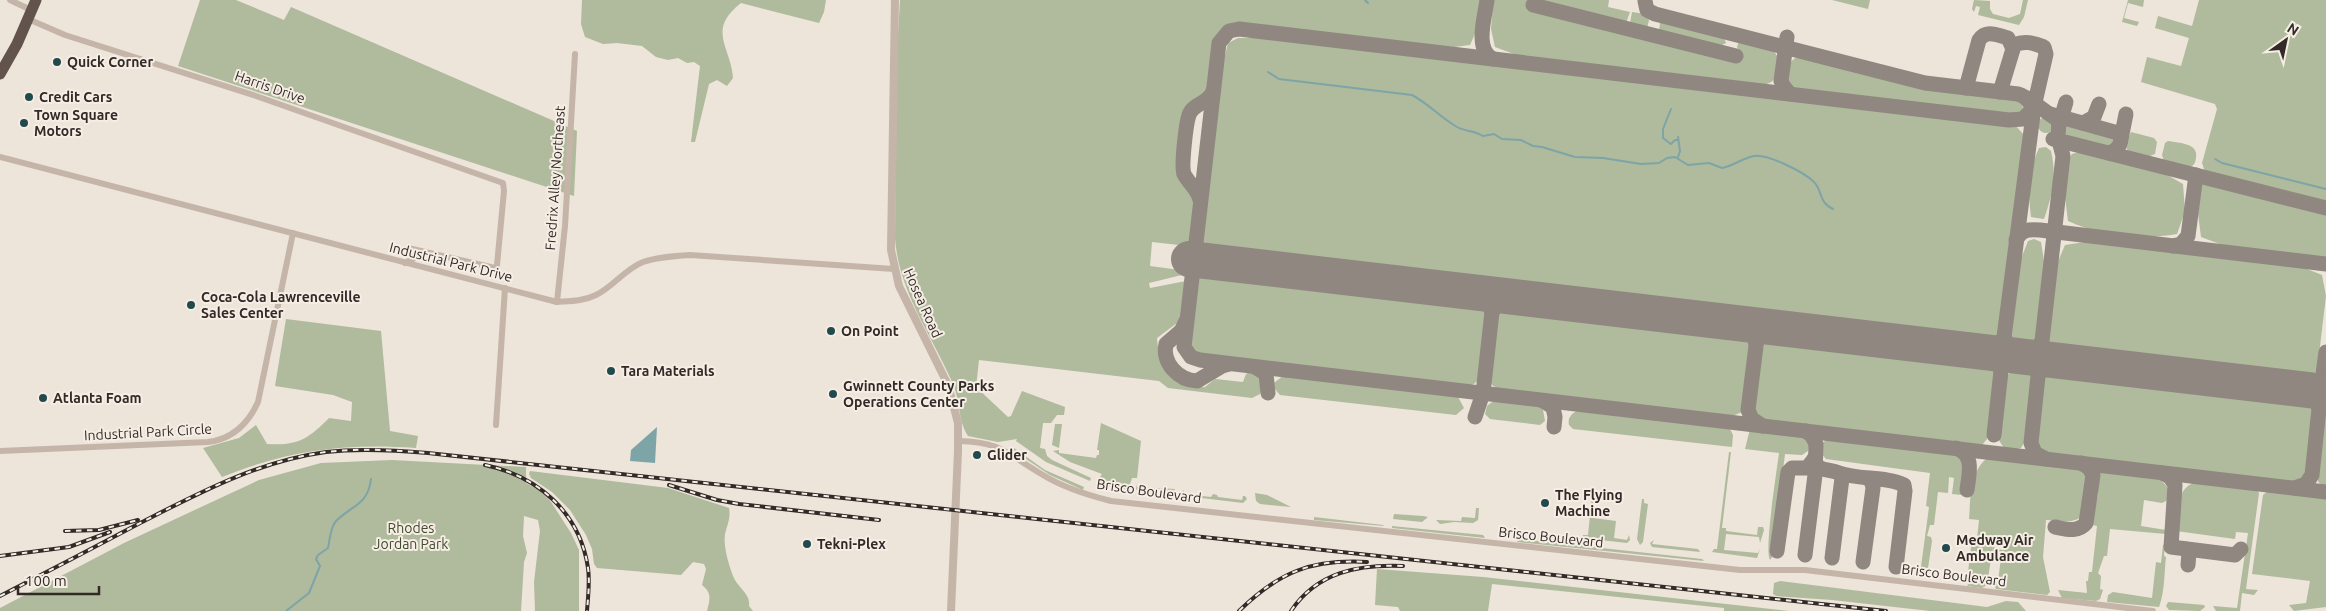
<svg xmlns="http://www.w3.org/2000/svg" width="2326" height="611" viewBox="0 0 2326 611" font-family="Ubuntu,sans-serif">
  <rect width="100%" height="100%" fill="#ede4da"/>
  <g fill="#b0ba9c">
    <polygon points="200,0 236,0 284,20 291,7 577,131 574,196 178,66"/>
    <path d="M582,0H826L824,12L819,23L741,3C706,30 731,47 733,78L727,86L717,80L709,84L695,142H691L700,66L694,62L687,63L678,58L668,60L656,57L642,46L617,43L603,44L585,37L581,24Z"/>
    <path d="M900,0H1483L1478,27L1470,45L1454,47L1414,45L1238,24C1207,27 1211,66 1208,90L1185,110L1177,173L1196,197L1190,244L1188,246L1152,242L1150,266L1187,271L1186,274L1149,283L1150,288L1186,281L1181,320L1157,338C1159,368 1174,385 1205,387L1215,379L1243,382L1246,374L1252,371L1262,376L1264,384L1260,394L1252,398L1168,388L1159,381L979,360L976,387L1008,417L1011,416L1022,391L1065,407L1064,415H1057L1051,423H1043L1040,448L1045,449L1047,456L1052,460L1091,478L1090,481L1046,462L1016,441L1017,439L998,442L968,436C958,421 960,400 953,384C932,335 899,293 895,238L897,53Z"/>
    <path d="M1493,0H1609L1608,7L1630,12L1626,23L1536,1L1530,9L1637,35L1640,27L1630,23L1632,12L1645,14L1649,20L1645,37L1735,60L1737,51H1739L1737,47L1739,41C1752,38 1773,45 1778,58C1779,77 1775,86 1754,85L1548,61L1519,56L1495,47L1491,29Z"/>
    <polygon points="1832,0 1870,0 1868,9"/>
    <polygon points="1974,0 1990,1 1990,9 1993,14 2009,18 2020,14 2023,0 2028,0 2024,17 2019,25 1978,15 1980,7 1976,6 1974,12 1972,9"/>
    <polygon points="2128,0 2144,0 2143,7 2128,3 2124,18 2139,22 2137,26 2122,22"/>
    <polygon points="2199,0 2326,0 2326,203 2205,172 2202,163 2217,109 2215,104 2141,82 2147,57 2181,66 2189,38 2155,28 2158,16 2192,26"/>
    <polygon points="1664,20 1718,33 1723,35 1726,43 1720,46 1659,31 1660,23"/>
    <polygon points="1238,38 1276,38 2015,125 2024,135 1999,333 1991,340 1211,249 1202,242 1201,231 1218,86 1228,43"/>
    <path d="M1802,55L1933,89L2016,99C2022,102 2024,105 2022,112L2017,115H2007L1795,89L1788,81C1785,69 1789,59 1802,55Z"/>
    <circle cx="2046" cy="125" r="8"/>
    <polygon points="2069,124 2114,136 2116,140 2115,145 2108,148 2068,137 2063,130"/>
    <polygon points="2131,132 2154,138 2157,142 2155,154 2147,157 2128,151 2125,145"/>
    <path d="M2168,141C2179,143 2199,143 2196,158C2195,164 2194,165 2189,168L2164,161L2162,155L2165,143Z"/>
    <path d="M2046,147L2051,151C2057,176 2052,195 2044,219L2031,217C2028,192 2028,172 2039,148Z"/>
    <path d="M2083,151L2160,171L2183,184L2185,211L2177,234C2141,240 2101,236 2068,221C2066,201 2060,172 2072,154Z"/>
    <polygon points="2200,181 2326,213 2326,258 2225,246 2201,237 2198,213"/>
    <polygon points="2034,239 2041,242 2044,261 2037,336 2029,344 2016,343 2010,334 2021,259 2028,241"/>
    <polygon points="2085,242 2273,262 2307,269 2322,275 2326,296 2317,371 2309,377 2055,348 2049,342 2047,336 2057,264 2065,245"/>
    <polygon points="1205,273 1477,305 1484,309 1487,317 1479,379 1474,384 1468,386 1196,354 1189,347 1189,341 1195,283 1198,278"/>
    <polygon points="1508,308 1746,336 1751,341 1742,412 1730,417 1498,389 1492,385 1489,378 1496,318 1499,313"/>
    <path d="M286,319L381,331L390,431L418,436L416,448C346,443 288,450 222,477L203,448L239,438L256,425L267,444C298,446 308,439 329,418L351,421L352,402L333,395L275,386Z"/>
    <polygon points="1766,339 1988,365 1993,369 1996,377 1987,439 1982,445 1977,446 1763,421 1755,414 1754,407 1761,343"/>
    <path d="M2015,369C2024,368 2031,371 2032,381L2025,441L2021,448L2013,450L2004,448L1998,439L2006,376Z"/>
    <polygon points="2053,372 2305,402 2312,408 2314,413 2306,476 2296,484 2043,453 2038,450 2035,443 2042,382 2046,375"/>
    <polygon points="1284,375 1457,395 1464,408 1456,415 1280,395 1275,389 1274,383"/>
    <polygon points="1495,400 1535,404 1543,410 1545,421 1540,425 1490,419 1485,414 1487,406"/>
    <path d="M1580,410L1729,427L1733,435L1732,447L1573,429L1569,425C1567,417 1573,412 1580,410Z"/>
    <polygon points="2326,410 2326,487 2319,483 2316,476 2323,415"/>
    <polygon points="1101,423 1141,441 1137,478 1132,478 1128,490 1098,484 1097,482 1102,474 1070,462 1053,451 1059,450 1059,453 1096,458 1097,455 1099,455 1099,450 1097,450"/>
    <polygon points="1055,424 1062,424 1059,448 1052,445"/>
    <path d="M1750,429L1802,436L1807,439L1810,444L1808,451L1802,455L1785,454L1772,557L1770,560C1764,550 1777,470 1779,453L1745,449Z"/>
    <path d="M1831,439L1956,454C1967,465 1963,480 1962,495L1952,494L1954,478L1949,477L1948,493L1938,492L1934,525H1930L1927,536L1931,537L1932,541L1928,568L1921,567L1929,507L1926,506L1930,473L1826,459L1820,452V445L1826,440Z"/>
    <polygon points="1014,448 1045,470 1084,487 1083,490 1050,475 1011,449"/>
    <polygon points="1729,452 1731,452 1722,528 1726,528 1726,531 1757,535 1758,527 1763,527 1764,530 1760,543 1759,537 1726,534 1724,550 1758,553 1760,549 1757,558 1712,552 1714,549 1717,549"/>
    <path d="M1988,457L2081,469L2088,474L2082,516C2072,525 2058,520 2046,520L2043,557L2050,592L2047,595L1996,589L1993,583L1998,581L2001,558L1992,555L1993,546L1996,549L2003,550L2004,546L1997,542L1993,545L1987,585L1982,588L1967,586L1970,582L1967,580L1972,539L1968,538L1977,539L1979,520L1969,519C1971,496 1969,473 1988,457Z"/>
    <polygon points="392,460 526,467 526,483 542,492 551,502 571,533 579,550 579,611 535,611 534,582 540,531 538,520 524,516 523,536 527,553 524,562 521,611 0,611 0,608 124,543 259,480 321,463"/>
    <path d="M530,471L668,488L729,508C731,518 727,525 725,534C723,547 729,565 733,576C737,587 751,594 749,606L753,611H707C710,599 712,593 702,585L706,569L704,564L693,562L681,575L597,568L594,564L592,549L586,535L570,510L552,492L531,478L529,474Z"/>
    <path d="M2106,472C2126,474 2166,469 2170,495L2166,501L2162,503L2144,500L2141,526L2166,530V534L2110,529L2107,556H2104L2098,573L2101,576L2100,589L2103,590L2100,599L2096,601L2062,598L2058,590L2087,593L2086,581H2088L2089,572H2092L2097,526L2092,525L2098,493L2095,492L2097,477L2101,472Z"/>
    <path d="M2196,482L2256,489L2259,493L2246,589L2258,590L2254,595L2242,593L2240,611H2216L2213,606L2237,608L2248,533L2236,532L2235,539L2176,531C2178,513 2175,488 2196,482Z"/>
    <polygon points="1137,484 1137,487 1175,489 1171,495 1138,491 1136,489"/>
    <polygon points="1594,487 1596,494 1593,518 1616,521 1614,538 1627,540 1629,535 1630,540 1627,543 1583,538 1583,535 1588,535 1592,496 1587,495 1587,493 1593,492"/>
    <polygon points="1184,490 1184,494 1211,497 1213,494 1217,495 1218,497 1242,500 1243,496 1245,496 1247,499 1243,503 1185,496 1182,493"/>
    <polygon points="2268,491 2326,497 2326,607 2294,611 2289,605 2306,603 2310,581 2252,574 2263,495"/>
    <polygon points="1255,493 1267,495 1291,507 1260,504 1256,501"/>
    <polygon points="1642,499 1644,499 1644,503 1648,504 1643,542 1640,545 1637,539"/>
    <polygon points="1476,508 1479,508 1478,520 1473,523 1454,522 1440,524 1436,520 1461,521 1462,517 1475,518"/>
    <polygon points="1394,514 1423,516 1428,517 1422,522 1393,519"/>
    <polygon points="1314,517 1383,525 1384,526 1314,520"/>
    <polygon points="1392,526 1483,535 1485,538 1392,528"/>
    <polygon points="1519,539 1702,559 1704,561 1517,542"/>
    <polygon points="1654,540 1652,544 1698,549 1700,552 1652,547 1650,543"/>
    <path d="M2165,544L2164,556L2166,557C2164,573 2165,591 2159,607L2107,602L2108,595L2113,592L2152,598L2156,562L2161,563L2163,545Z"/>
    <polygon points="1377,569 1483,577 1789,611 1724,611 1724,608 1492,584 1488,611 1400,611 1398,607 1375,605"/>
    <polygon points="1780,581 1987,607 2006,601 2018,602 2026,611 1930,611 1832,600 1776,596 1773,594 1774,583"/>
    <polygon points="2168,602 2204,605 2205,607 2200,611 2169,610 2166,606"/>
  </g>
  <polygon fill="#7da5a7" points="657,427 655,463 630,461 631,450"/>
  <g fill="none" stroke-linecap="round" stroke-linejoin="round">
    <g stroke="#7da5a7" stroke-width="2">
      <polyline points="1365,0 1368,3"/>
      <path d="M1268,72L1279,79L1412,95C1429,104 1441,118 1457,127C1466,132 1474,130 1483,136L1494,134L1502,139L1521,140L1533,146L1542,147L1575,157L1603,158L1641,164L1659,163L1667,158L1675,157L1688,165L1709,163L1722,168C1733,166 1743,158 1754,156C1768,154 1804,172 1814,182C1823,191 1818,202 1833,209"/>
      <polyline points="1671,109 1663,129 1663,138 1671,144 1675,140 1678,140"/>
      <polyline points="1678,137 1680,151 1678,157"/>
      <polyline points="2215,159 2222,163 2326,189"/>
      <path d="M286,611L309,593L320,566L316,559L318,555L328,548C330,539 330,528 336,521C352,505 368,505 371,479"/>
    </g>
    <g stroke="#8f8780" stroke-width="15">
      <path d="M1487,0C1485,17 1474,50 1493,59"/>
      <path d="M1645,1L1647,10L1655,14L1925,83L2018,94C2028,97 2032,104 2033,115L2004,337L1996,348L1983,351"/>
      <polyline points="1533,5 1736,56"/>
      <polyline points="1787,37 1781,81 1784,87 1790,94"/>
      <path d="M2013,49L2014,45C2025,40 2033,43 2044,47L2046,54L2033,111"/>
      <path d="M1966,88L1979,40C1986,29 1997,35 2008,38L2013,49L2000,92"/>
      <polyline points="2034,107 2023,119 2009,120 1239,29 1229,31 1219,43 1184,347 1191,357 1200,360 2326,492"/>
      <path d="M2050,114L2118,133C2124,141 2119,150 2109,153"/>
      <polyline points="2083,123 2094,117 2099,104"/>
      <polyline points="2059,125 2066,102"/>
      <polyline points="2053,139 2326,208"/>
      <polyline points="2121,139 2126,114"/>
      <path d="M1200,200C1198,189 1189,184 1184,174C1181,166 1186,124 1189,115C1193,103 1209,104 1213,91"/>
      <path d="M2016,240C2022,229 2029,229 2040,230L2326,264"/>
      <polyline points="2173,246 2181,244 2188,236 2196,175"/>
      <polyline points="1475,292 1486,298 1492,312"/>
      <path d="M1186,321L1181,331L1166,344C1162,363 1178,380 1197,381L1222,366L1229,364"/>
      <polyline points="1738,323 1751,330 1756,343"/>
      <polyline points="2004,337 2010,350 2022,356 2033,352 2042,341 2063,156 2058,137 2059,121 2027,98"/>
      <polyline points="1983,351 1995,358 2001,371 1994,435"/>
      <polyline points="2326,352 2323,374 2326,384"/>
      <polyline points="1255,367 1266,374 1268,393"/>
      <polyline points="1543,401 1553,407 1555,417 1554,427"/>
      <polyline points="1475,417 1483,393 1492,312 1501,300 1514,297"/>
      <polyline points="1763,426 1752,419 1748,410 1757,338 1766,330 1776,327"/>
      <path d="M1956,448C1975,455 1969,474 1967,490"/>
      <path d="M1814,459C1818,473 1828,468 1839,473C1859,480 1886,476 1904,485L1905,491L1896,567"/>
      <polyline points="2046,459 2035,453 2031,443 2038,376 2045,365 2060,360"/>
      <polyline points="2162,473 2170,477 2175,485 2171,547 2235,555 2241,549"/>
      <polyline points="2294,488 2306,484 2312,475 2319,409 2315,397 2300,389"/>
      <path d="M2055,527C2066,529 2078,533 2086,523L2093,475L2089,468L2081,463"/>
      <polyline points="2186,549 2189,552 2188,565"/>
      <polyline points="1777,551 1788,472 1792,468 1807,468 1814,459"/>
      <polyline points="1805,555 1815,475 1816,444 1812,436 1806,431"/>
      <polyline points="1832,558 1842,478 1839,473"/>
      <polyline points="1863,562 1873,488 1872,483 1869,479"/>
    </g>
    <polyline stroke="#8f8780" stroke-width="36" points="1189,259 2326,392"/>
    <g stroke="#c4b5a8" stroke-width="6">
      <polyline points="10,0 31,10"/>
      <polyline points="28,19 65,35 256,96 503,183 504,191 497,265 495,268 408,248"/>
      <path d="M0,157L557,302C570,301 584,301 596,295C613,287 625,269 643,262C658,257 674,256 690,255L894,269"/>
      <polyline points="405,263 424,253"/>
      <polyline points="557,302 565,226 575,54"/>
      <polyline points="496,425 505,288"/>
      <path d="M958,441C1004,442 1006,454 1043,475C1064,488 1087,495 1111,501L1740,570H1805L2153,611"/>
      <path d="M0,451L208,442C232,439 248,424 258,402L293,233"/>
    </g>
    <polyline stroke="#c4b5a8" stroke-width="8" points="895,0 891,250 899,286 948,385 958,423 958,451 951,611"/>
    <polyline stroke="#62544c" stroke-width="11" points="0,74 17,44 36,0"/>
    <g stroke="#312a27" stroke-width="4">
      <g id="rail">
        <path d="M485,465C538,476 580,513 588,568C590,582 588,597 587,611"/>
        <polyline points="669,485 717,500 739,504 879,520"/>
        <polyline points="65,531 99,530 138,520"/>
        <polyline points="0,556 69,547 110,532"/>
        <path d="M0,596C47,572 95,547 142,522C201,492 259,461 326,452C360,448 394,450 428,453L1886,611"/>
        <path d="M1239,611C1279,572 1311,559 1367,562"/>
        <path d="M1291,611C1317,572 1359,564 1403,566"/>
      </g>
    </g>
    <use href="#rail" stroke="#f6eee5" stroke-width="2" stroke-dasharray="5.5" stroke-linecap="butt"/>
  </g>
  <g fill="#224a4d" stroke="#f6eee5" stroke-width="2">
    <circle cx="57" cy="62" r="5"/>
    <circle cx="29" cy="97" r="5"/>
    <circle cx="24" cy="123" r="5"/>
    <circle cx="191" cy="305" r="5"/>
    <circle cx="831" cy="331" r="5"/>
    <circle cx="611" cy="371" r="5"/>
    <circle cx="833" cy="394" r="5"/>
    <circle cx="43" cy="398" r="5"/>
    <circle cx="977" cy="455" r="5"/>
    <circle cx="1545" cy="503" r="5"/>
    <circle cx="807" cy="544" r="5"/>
    <circle cx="1946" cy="548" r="5"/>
  </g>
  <g text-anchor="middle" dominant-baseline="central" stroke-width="4" stroke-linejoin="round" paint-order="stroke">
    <g font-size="14" font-weight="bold" fill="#312a27" stroke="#f6eee5" text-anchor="start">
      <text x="67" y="62">Quick Corner</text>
      <text x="39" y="97">Credit Cars</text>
      <text x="34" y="115">Town Square<tspan x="34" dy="16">Motors</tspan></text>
      <text x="201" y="297">Coca-Cola Lawrenceville<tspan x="201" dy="16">Sales Center</tspan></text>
      <text x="841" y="331">On Point</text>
      <text x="621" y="371">Tara Materials</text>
      <text x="843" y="386">Gwinnett County Parks<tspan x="843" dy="16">Operations Center</tspan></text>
      <text x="53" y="398">Atlanta Foam</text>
      <text x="987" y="455">Glider</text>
      <text x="1555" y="495">The Flying<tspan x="1555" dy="16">Machine</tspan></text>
      <text x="1956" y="540">Medway Air<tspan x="1956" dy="16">Ambulance</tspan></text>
      <text x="817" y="544">Tekni-Plex</text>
    </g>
    <g font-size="14" fill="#312a27" stroke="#f6eee5">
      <text transform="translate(270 87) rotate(19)">Harris Drive</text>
      <text transform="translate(555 178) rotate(-86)">Fredrix Alley Northeast</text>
      <text transform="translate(451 262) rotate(14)">Industrial Park Drive</text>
      <text transform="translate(923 303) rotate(66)">Hosea Road</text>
      <text transform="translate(148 432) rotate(-3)">Industrial Park Circle</text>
      <text transform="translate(1149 491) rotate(8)">Brisco Boulevard</text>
      <text transform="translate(1551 537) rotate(6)">Brisco Boulevard</text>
      <text transform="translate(1954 575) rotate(7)">Brisco Boulevard</text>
    </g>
    <g font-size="14" fill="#414c2e" stroke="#f6eee5">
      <text x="411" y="528">Rhodes<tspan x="411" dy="16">Jordan Park</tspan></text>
    </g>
  </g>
  <g transform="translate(2286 40) rotate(33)" stroke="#f6eee5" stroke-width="4" paint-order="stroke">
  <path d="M0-4L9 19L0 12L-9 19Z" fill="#312a27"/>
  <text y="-8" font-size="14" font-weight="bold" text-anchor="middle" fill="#312a27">N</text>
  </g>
  <path d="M18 586v8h81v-8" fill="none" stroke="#312a27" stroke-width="2.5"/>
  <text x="25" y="586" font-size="15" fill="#312a27" stroke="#f6eee5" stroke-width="4" paint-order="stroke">100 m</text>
</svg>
